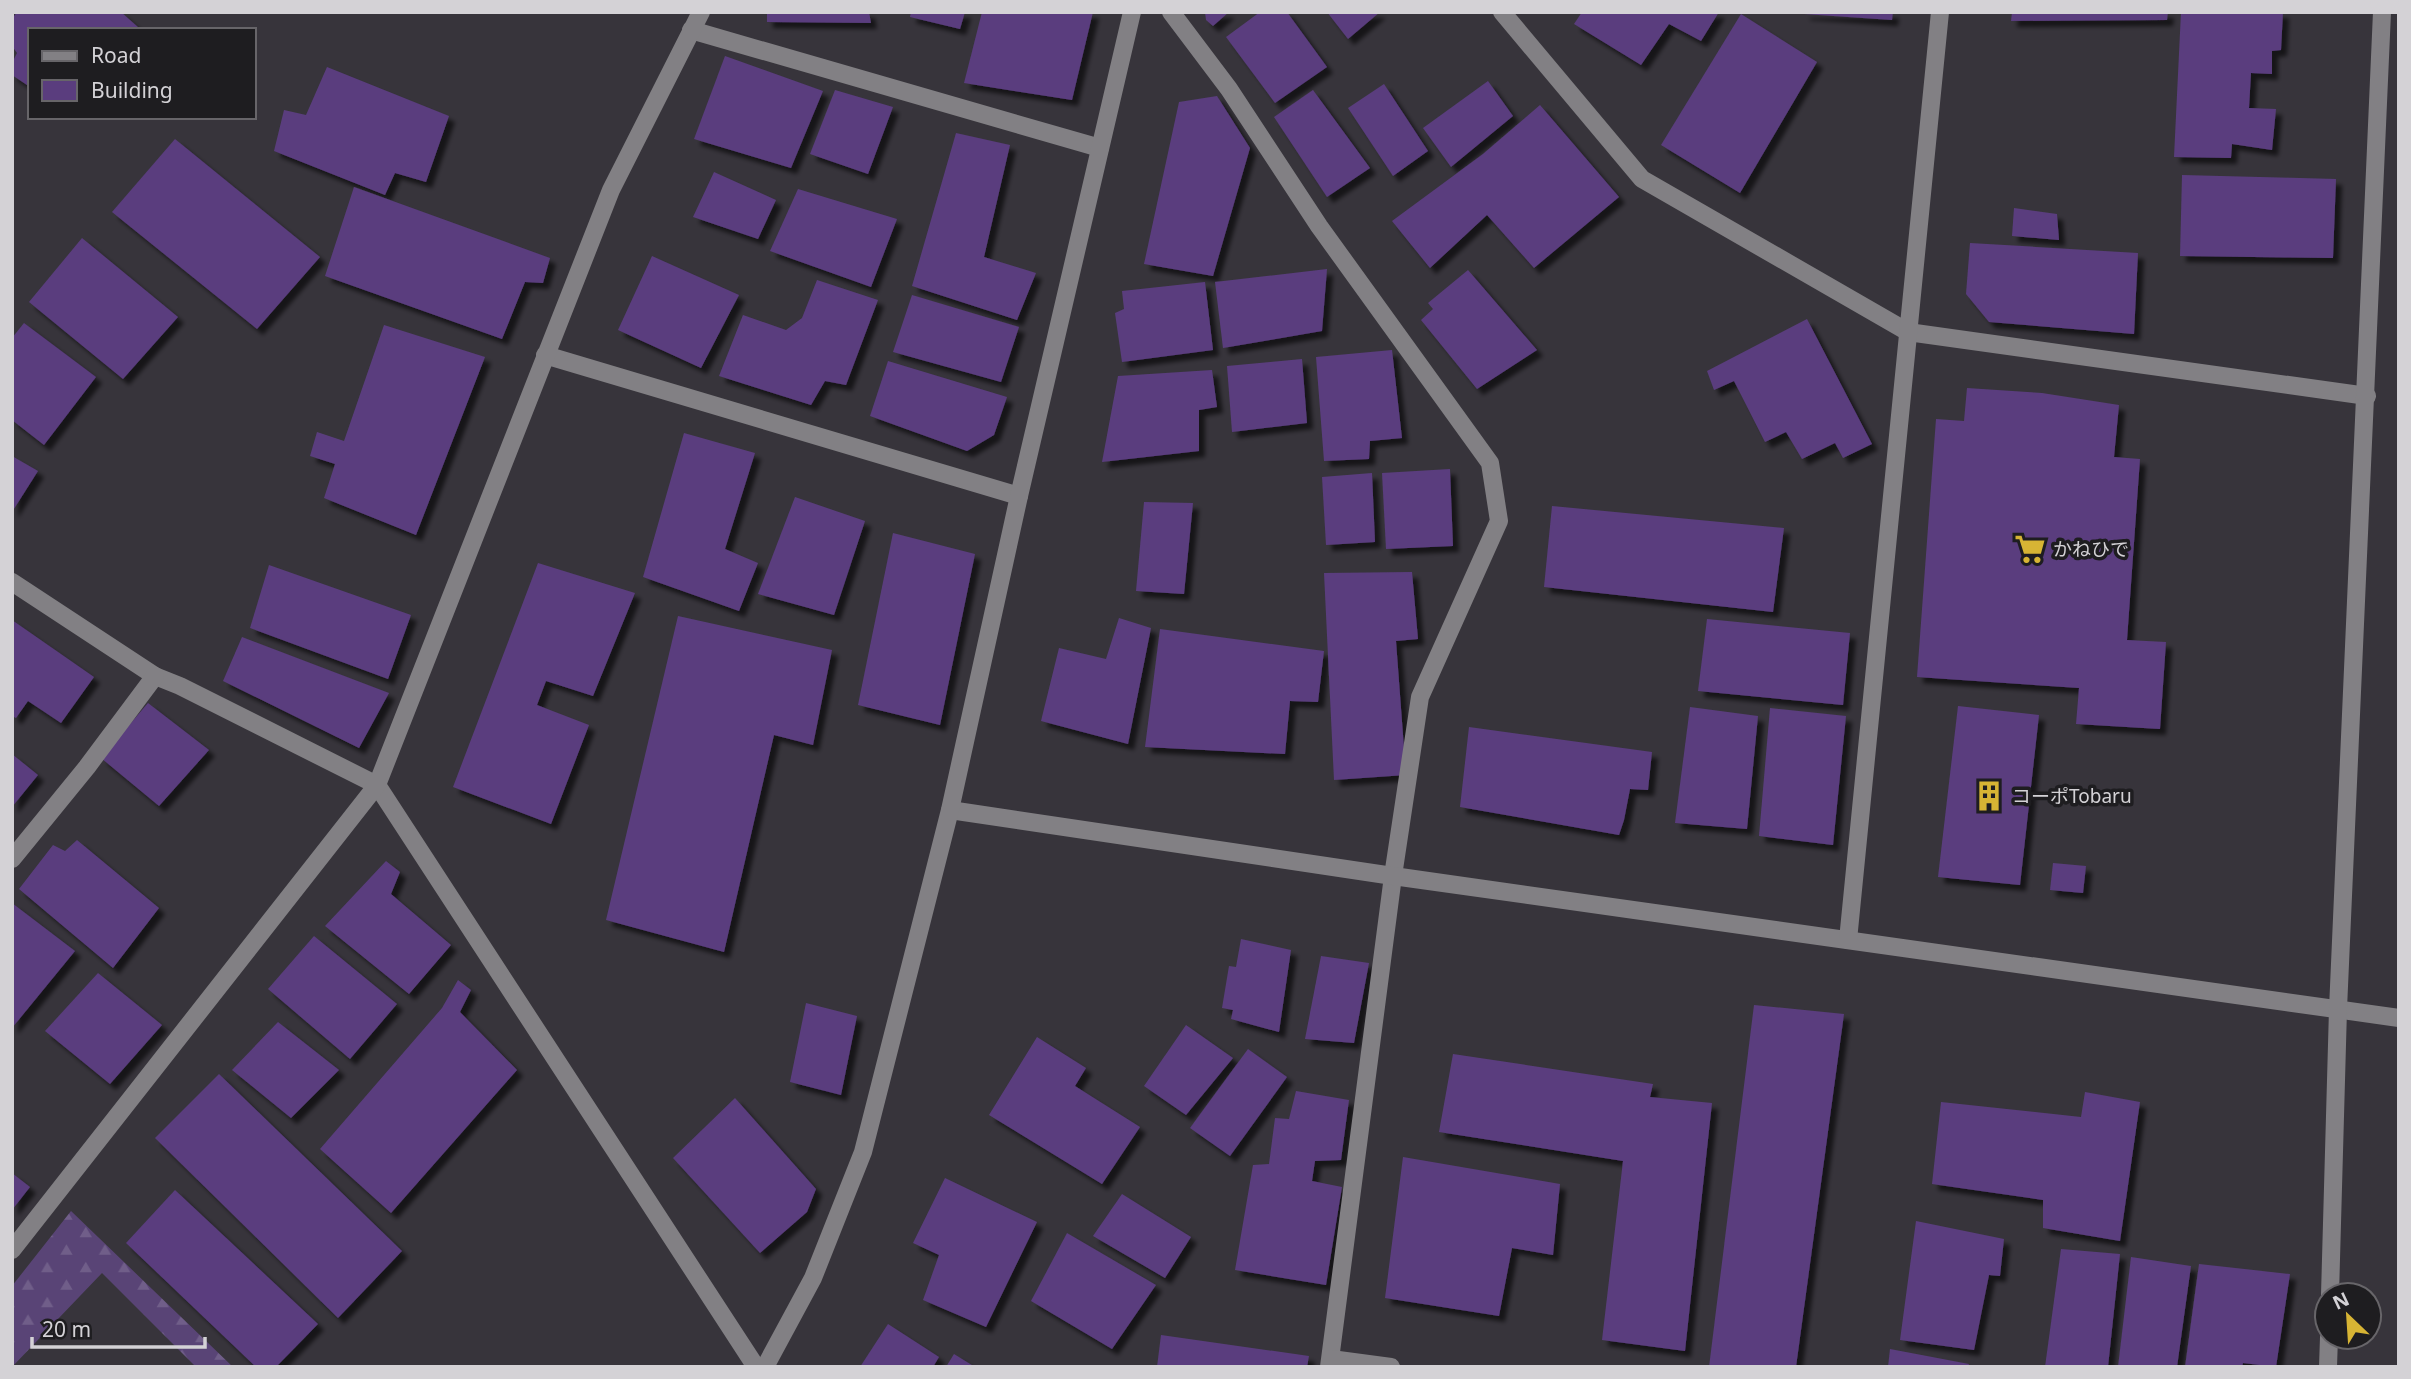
<svg xmlns="http://www.w3.org/2000/svg" width="2411" height="1379" viewBox="0 0 2411 1379" font-family="'Noto Sans','Noto Sans JP',sans-serif">
  <defs>
    <pattern id="forest-firs" width="22" height="20" patternUnits="userSpaceOnUse" patternTransform="scale(1.75)"><rect width="22" height="20" fill="#594476"/><path d="M5 1l3.5 6h-7zM16 11l3.5 6h-7z" fill="#705e89"/></pattern>
    <filter id="shadow"><feDropShadow dx="6" dy="6" stdDeviation="2" flood-color="#0009"/></filter>
  </defs>
  <rect width="100%" height="100%" fill="#37343b"/>
  <polygon fill="url(#forest-firs)" points="71,1211 233,1367 196,1367 102,1273 12,1367 12,1286"/>
  <g fill="#5a3d7e" filter="url(#shadow)">
    <polygon points="17,12 121,12 139,28 138,30 30,30 30,87 12,75 12,63 17,53 12,46 12,19"/>
    <polygon points="767,12 869,12 871,23 767,22"/>
    <polygon points="911,12 965,12 960,29 910,17"/>
    <polygon points="982,12 1093,12 1072,100 964,83"/>
    <polygon points="1205,12 1229,12 1213,26 1206,20"/>
    <polygon points="1260,12 1287,12 1327,67 1275,103 1226,37"/>
    <polygon points="1327,12 1380,12 1348,39"/>
    <polygon points="1582,12 1719,12 1701,41 1669,24 1641,65 1574,24"/>
    <polygon points="1804,12 1893,12 1892,20 1804,14"/>
    <polygon points="2012,12 2168,12 2167,20 2011,21"/>
    <polygon points="2181,12 2283,12 2281,50 2272,51 2272,74 2251,73 2249,108 2276,109 2272,150 2232,144 2231,158 2174,157"/>
    <polygon points="1741,14 1817,62 1740,193 1661,145"/>
    <polygon points="725,56 823,91 791,168 694,139"/>
    <polygon points="327,67 449,116 426,182 395,173 385,195 274,151 284,110 306,115"/>
    <polygon points="1488,81 1513,116 1451,167 1423,128"/>
    <polygon points="1384,84 1428,151 1393,176 1348,108"/>
    <polygon points="835,90 893,107 868,174 810,154"/>
    <polygon points="1313,90 1370,168 1327,197 1274,117"/>
    <polygon points="1217,96 1250,148 1213,276 1144,264 1179,102"/>
    <polygon points="1540,105 1619,197 1534,268 1487,215 1430,268 1392,221 1483,154"/>
    <polygon points="956,133 1010,145 984,257 1036,273 1017,320 912,286"/>
    <polygon points="175,139 320,257 257,329 112,212"/>
    <polygon points="714,172 776,200 758,239 693,217"/>
    <polygon points="2182,175 2336,179 2333,258 2180,256"/>
    <polygon points="354,187 550,258 543,283 525,282 502,339 325,276"/>
    <polygon points="798,189 897,219 871,287 770,251"/>
    <polygon points="2014,208 2057,214 2059,240 2012,236"/>
    <polygon points="82,238 178,317 123,379 29,302"/>
    <polygon points="1970,243 2138,253 2134,334 1989,322 1966,294"/>
    <polygon points="652,256 739,295 701,368 618,330"/>
    <polygon points="1327,269 1322,331 1223,348 1215,282"/>
    <polygon points="1468,270 1537,350 1477,389 1421,320 1433,309 1428,303"/>
    <polygon points="817,280 878,300 846,385 825,381 811,405 719,376 743,315 786,330 802,318"/>
    <polygon points="1205,282 1213,350 1122,362 1115,313 1124,309 1122,291"/>
    <polygon points="912,295 1019,327 1001,382 893,352"/>
    <polygon points="1807,319 1872,444 1843,458 1835,443 1802,459 1786,432 1765,442 1734,381 1714,390 1707,371"/>
    <polygon points="24,323 96,377 44,445 12,420 12,338"/>
    <polygon points="384,325 485,357 416,535 324,498 335,464 310,456 317,432 344,441"/>
    <polygon points="1392,350 1402,438 1370,441 1369,459 1324,461 1316,357"/>
    <polygon points="1302,359 1307,423 1232,432 1227,366"/>
    <polygon points="888,361 1007,397 994,435 967,451 870,416"/>
    <polygon points="1212,370 1217,407 1199,410 1199,451 1102,462 1118,376"/>
    <polygon points="1967,388 2042,393 2119,405 2114,457 2140,459 2127,640 2166,642 2160,729 2076,724 2079,688 1917,677 1936,419 1964,421"/>
    <polygon points="684,433 755,453 725,549 758,563 739,611 643,577"/>
    <polygon points="12,456 38,471 12,512"/>
    <polygon points="1450,469 1453,546 1386,549 1382,473"/>
    <polygon points="1372,473 1375,542 1326,545 1322,477"/>
    <polygon points="795,497 865,521 834,615 758,594"/>
    <polygon points="1144,502 1193,503 1184,594 1136,591"/>
    <polygon points="1552,506 1784,528 1773,612 1544,587"/>
    <polygon points="893,533 975,554 940,725 858,705"/>
    <polygon points="538,563 635,593 593,696 546,681 537,705 589,725 551,824 453,787"/>
    <polygon points="269,565 411,615 388,679 250,628"/>
    <polygon points="1412,572 1418,639 1396,641 1406,775 1334,780 1324,573"/>
    <polygon points="678,616 832,650 813,745 774,735 724,952 606,920"/>
    <polygon points="1119,618 1151,628 1128,744 1041,721 1059,648 1106,659"/>
    <polygon points="1707,619 1850,633 1843,705 1698,691"/>
    <polygon points="12,620 94,677 61,723 28,701 16,718 12,716"/>
    <polygon points="1160,629 1324,651 1318,702 1290,701 1285,754 1145,747"/>
    <polygon points="242,637 389,693 359,748 223,681"/>
    <polygon points="148,703 209,750 159,806 101,758"/>
    <polygon points="1958,706 2039,715 2020,885 1938,877"/>
    <polygon points="1690,707 1758,716 1747,829 1675,823"/>
    <polygon points="1770,708 1846,716 1833,845 1759,836"/>
    <polygon points="1469,727 1652,752 1648,790 1630,789 1624,820 1619,835 1460,807"/>
    <polygon points="12,754 38,775 12,807"/>
    <polygon points="77,840 159,908 113,968 19,889 53,845 65,851"/>
    <polygon points="386,861 400,872 391,894 451,945 409,994 325,926"/>
    <polygon points="2053,863 2086,866 2083,893 2050,890"/>
    <polygon points="12,903 75,951 12,1028"/>
    <polygon points="314,936 397,1004 350,1059 268,989"/>
    <polygon points="1241,939 1291,950 1279,1032 1231,1019 1233,1010 1222,1008 1229,966 1236,967"/>
    <polygon points="1321,956 1369,963 1354,1043 1305,1039"/>
    <polygon points="98,973 162,1025 110,1084 45,1031"/>
    <polygon points="458,980 471,990 460,1012 517,1070 391,1213 320,1149 442,1008"/>
    <polygon points="806,1003 857,1016 841,1095 790,1082"/>
    <polygon points="1754,1005 1844,1014 1796,1367 1709,1367"/>
    <polygon points="278,1022 339,1070 291,1118 232,1070"/>
    <polygon points="1186,1025 1233,1058 1186,1115 1144,1086"/>
    <polygon points="1037,1037 1086,1068 1075,1086 1140,1127 1102,1184 989,1115"/>
    <polygon points="1248,1049 1287,1077 1230,1156 1190,1128"/>
    <polygon points="1453,1054 1653,1084 1650,1097 1712,1103 1685,1351 1602,1340 1623,1161 1439,1132"/>
    <polygon points="219,1074 402,1251 338,1318 155,1138"/>
    <polygon points="1296,1091 1349,1100 1341,1160 1315,1161 1312,1181 1342,1187 1326,1285 1235,1270 1253,1165 1269,1164 1275,1118 1289,1119"/>
    <polygon points="2085,1092 2140,1102 2120,1241 2043,1228 2043,1200 1932,1184 1941,1102 2081,1117"/>
    <polygon points="735,1098 816,1189 807,1212 760,1253 673,1158"/>
    <polygon points="1403,1157 1560,1184 1553,1255 1512,1248 1499,1316 1385,1298"/>
    <polygon points="12,1173 30,1187 12,1210"/>
    <polygon points="945,1178 1037,1222 986,1327 923,1300 939,1255 913,1243"/>
    <polygon points="175,1190 318,1324 276,1367 256,1367 126,1243"/>
    <polygon points="1122,1194 1191,1237 1165,1278 1093,1236"/>
    <polygon points="1916,1221 2004,1239 2000,1276 1989,1275 1974,1350 1900,1340"/>
    <polygon points="1067,1233 1156,1285 1112,1349 1031,1301"/>
    <polygon points="2061,1249 2120,1254 2108,1367 2045,1367"/>
    <polygon points="2131,1257 2191,1266 2177,1367 2118,1367"/>
    <polygon points="2199,1264 2290,1274 2276,1367 2243,1363 2242,1367 2185,1367"/>
    <polygon points="888,1324 939,1357 933,1367 860,1367"/>
    <polygon points="1161,1335 1309,1356 1307,1367 1157,1367"/>
    <polygon points="1890,1349 1969,1364 1968,1367 1888,1367"/>
    <polygon points="954,1354 975,1367 946,1367"/>
  </g>
  <g fill="none" stroke-linecap="round" stroke-linejoin="round">
    <g stroke="#828084" stroke-width="18">
      <polyline points="1171,12 1229,89 1319,226 1490,463 1499,521 1420,697 1393,876 1329,1367"/>
      <polyline points="1502,12 1642,179 1908,332 2367,396"/>
      <polyline points="691,30 1100,148"/>
      <polyline points="545,355 1019,496"/>
      <polyline points="12,582 155,676 180,686 377,785 756,1367"/>
      <polyline points="950,810 1393,876 2399,1018"/>
      <polyline points="12,859 87,767 155,676"/>
      <polyline points="1848,940 1940,12"/>
      <polyline points="12,1250 377,785 611,190 701,12"/>
      <polyline points="2330,1295 2338,1009 2382,12"/>
      <polyline points="1331,1359 1391,1367"/>
      <polyline points="765,1367 813,1278 863,1152 950,810 1019,496 1132,12"/>
      <polyline points="2328,1367 2329,1337"/>
    </g>
  </g>
  <defs>
    <g id="supermarket-bare" transform="scale(2.415)"><path d="M-6-5.5h2.5l.6 2H6L4.5 2H-2.5L-4.4-4H-6ZM-1.5 3.2a1.3 1.3 0 1 0 .1 0ZM3 3.2a1.3 1.3 0 1 0 .1 0Z" fill="#d7b434" stroke="#1e1d20" stroke-width="2.5" paint-order="stroke"/></g>
    <g id="building-bare" transform="scale(2.415)"><path d="M-4-6H4V6H1V3H-1V6H-4ZM-2.5-4.3h1.7v1.8h-1.7ZM.8-4.3h1.7v1.8H.8ZM-2.5-1h1.7V.8h-1.7ZM.8-1h1.7V.8H.8Z" fill="#d7b434" stroke="#1e1d20" stroke-width="2.5" paint-order="stroke"/></g>
  </defs>
  <g fill-rule="evenodd">
    <use href="#supermarket-bare" x="2030" y="549"/>
    <use href="#building-bare" x="1989" y="796"/>
  </g>
  <g text-anchor="middle" dominant-baseline="central" stroke-width="7" stroke-linejoin="round" paint-order="stroke">
    <g font-size="19" fill="#d4d2d6" stroke="#1e1d20" text-anchor="start">
      <text x="2053" y="549">かねひで</text>
      <text x="2012" y="796">コーポTobaru</text>
    </g>
  </g>
  <rect width="2411" height="1379" fill="none" stroke="#d4d2d6" stroke-width="28"/>
  <rect x="28" y="28" width="228" height="91" fill="#1e1d20" stroke="#676569" stroke-width="2"/>
  <rect x="42" y="51" width="35" height="10" fill="#828084" stroke="#676569" stroke-width="2"/>
  <text x="91" y="63" font-size="21" fill="#d4d2d6">Road</text>
  <rect x="42" y="80" width="35" height="21" fill="#5a3d7e" stroke="#676569" stroke-width="2"/>
  <text x="91" y="98" font-size="21" fill="#d4d2d6">Building</text>
  <g transform="translate(2348 1316) rotate(335)"><circle r="33" fill="#1e1d20" stroke="#676569" stroke-width="2"/>
  <path d="M0-5L12 26L0 18L-12 26Z" fill="#d7b434"/>
  <text y="-10" font-size="19" font-weight="bold" text-anchor="middle" fill="#d4d2d6">N</text>
  </g>
  <path d="M32 1337v10h173v-10" fill="none" stroke="#d4d2d6" stroke-width="3.5"/>
  <text x="42" y="1337" font-size="21" fill="#d4d2d6" stroke="#1e1d20" stroke-width="5" paint-order="stroke">20 m</text>
</svg>
